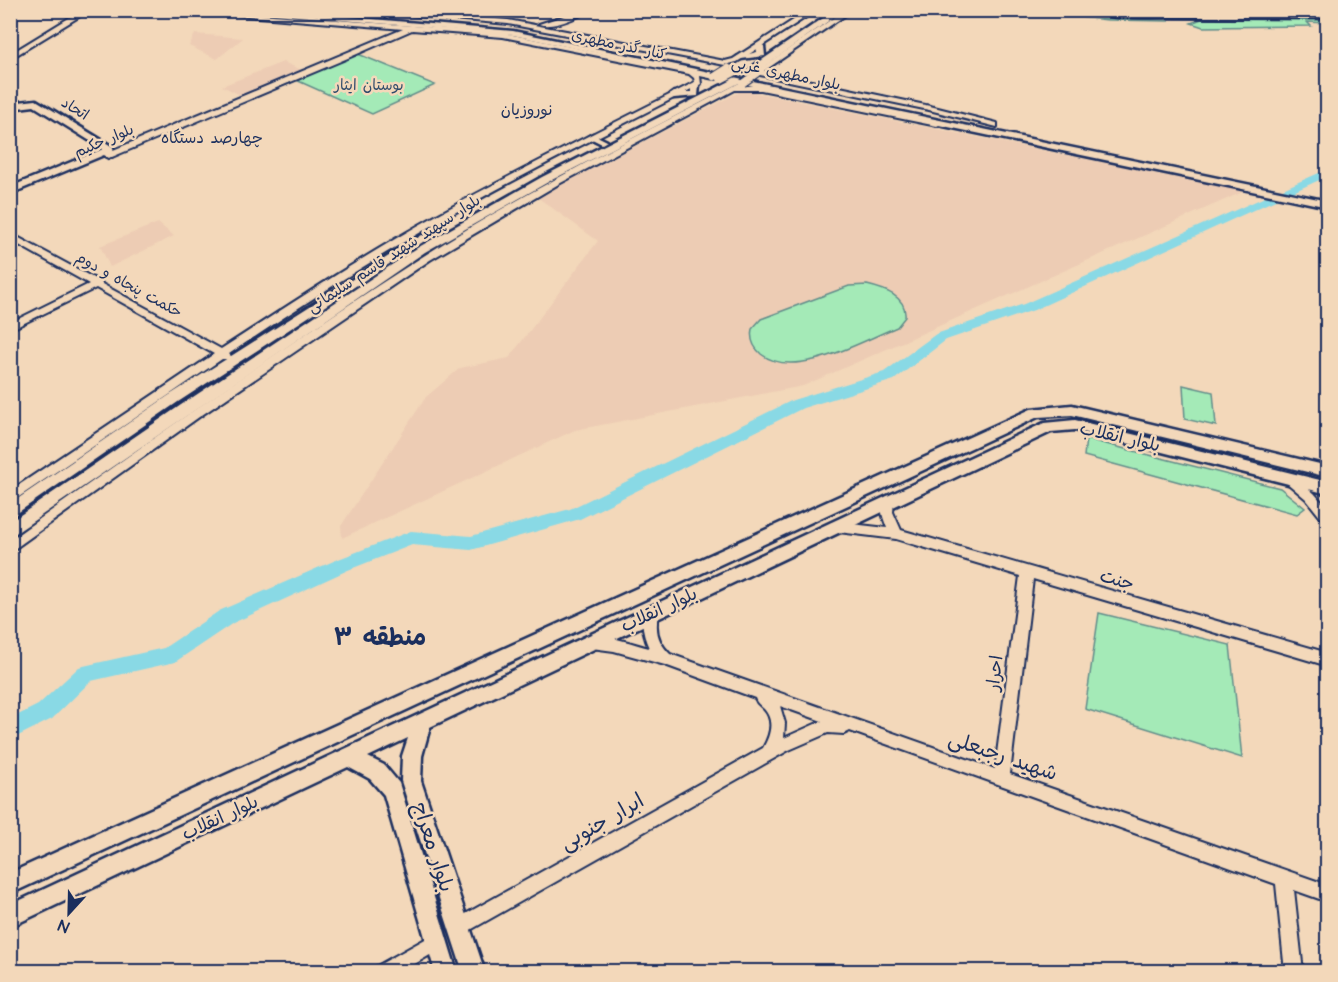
<svg xmlns="http://www.w3.org/2000/svg" width="1338" height="982" viewBox="0 0 1338 982" font-family="'Architects Daughter','Playpen Sans Arabic',sans-serif">
  <rect width="100%" height="100%" fill="#f3d8ba"/>
  <filter id="ink" filterUnits="userSpaceOnUse"><feTurbulence type="fractalNoise" baseFrequency=".0167" numOctaves="2"/><feDisplacementMap in="SourceGraphic" scale="12" xChannelSelector="R" yChannelSelector="G"/><feConvolveMatrix kernelMatrix="1 2 1 2 8 2 1 2 1" color-interpolation-filters="sRGB"/></filter>
  <g filter="url(#ink)">
    <g fill="#edccb4">
      <polygon points="195,34 220,36 243,38 217,59 189,46"/>
      <polygon points="283,62 302,70 240,95 222,86"/>
      <polygon points="743,90 1245,191 803,386 575,430 342,538 341,526 426,397 460,368 509,358 598,241 537,197"/>
      <polygon points="158,223 174,236 110,267 100,246"/>
    </g>
    <g fill="#a4eab7" stroke="#608c8a" stroke-width="1.5">
      <polygon points="428,10 519,10 519,11 513,17"/>
      <polygon points="1022,11 1170,21 1108,20"/>
      <polygon points="1271,16 1328,19 1327,23 1307,22 1311,26 1203,27 1191,23 1204,18"/>
      <polygon points="358,54 435,85 372,114 296,80"/>
      <path d="M867,285C884,289 907,296 905,317L897,327C861,341 795,381 761,354C753,347 750,339 752,329L761,319L849,286Z"/>
      <polygon points="1183,385 1213,392 1216,426 1185,419"/>
      <polygon points="1086,439 1280,488 1305,508 1297,514 1084,456"/>
      <polygon points="1099,613 1230,645 1242,758 1085,709"/>
    </g>
    <g fill="none" stroke-linecap="round" stroke-linejoin="round">
      <polygon fill="#89d9e5" fill-rule="evenodd" points="1166,11 1328,11 1328,13 1168,13"/>
      <polygon fill="#89d9e5" fill-rule="evenodd" points="1328,169 1328,176 1034,310 946,340 894,380 803,408 580,519 471,550 412,545 348,570 233,623 175,662 91,681 52,719 10,740 10,719 38,705 79,667 164,648 219,611 336,560 411,531 471,536 570,509 793,400 884,372 936,334 1024,304"/>
      <g stroke="#1b2f5e" stroke-width="4">
        <g id="minor">
          <polygon points="82,10 90,10 10,59 10,54"/>
          <path d="M176,10H209L503,33L717,77L714,79L700,76L701,84C615,129 527,171 442,220C369,261 299,307 229,354L232,357L231,359H222L10,503V491L214,354L96,288L10,330V323L89,284L10,240V233L97,280L101,281L102,284L221,349C292,303 363,256 437,215C522,168 609,126 695,82L694,78L689,74L503,37L412,30L348,58L112,157H106V153L403,29Z"/>
          <polygon points="352,10 385,10 508,20 725,61 733,59 809,10 817,10 737,62 725,65 508,24"/>
          <path d="M582,10H592C578,17 553,29 539,24Z"/>
          <polygon points="845,10 853,10 764,71 930,106 997,123 997,127 929,110 755,74 755,72"/>
          <path d="M741,82L746,83L743,86H761L941,124L937,126L761,90H735L557,185L430,260L199,417L10,552V540C146,443 282,347 422,257C524,192 634,138 741,82Z"/>
          <polygon points="1290,474 1314,493 1328,509 1328,519 1321,518 1306,499 1286,482 1284,479 1286,476"/>
          <path d="M888,496L892,498L894,501L893,512L901,530L1328,653V666L1033,579L1010,774L1328,885V902L1294,890L1303,972H1285L1276,884L850,731L844,734L828,733L789,750L465,933L459,936L453,933L450,927L453,921L763,748C770,736 775,721 764,709C760,705 757,704 755,698L665,665L614,651L584,647L582,643L584,639C603,632 630,643 649,648C643,635 640,622 646,609L651,607L656,609C658,614 657,617 657,623C656,636 661,645 670,654L995,769L1020,576L896,539L830,531L828,527L830,523L834,522L887,528C883,517 879,509 884,498ZM780,706L822,721L784,738L785,723Z"/>
          <polygon points="436,933 442,936 445,942 442,948 401,972 374,972 377,966"/>
        </g>
      </g>
      <g stroke="#1b2f5e" stroke-width="5">
        <g id="major">
          <polygon points="229,10 266,10 513,31 1328,201 1328,207 739,83 550,181 425,252 10,537 10,522 181,405 417,248 542,177 730,81 513,35"/>
          <polygon points="810,10 821,10 813,13"/>
          <polygon points="835,10 844,10 752,75 746,75 746,71"/>
          <polygon points="1065,10 1328,14 1328,18 1117,17"/>
          <polygon points="760,44 764,46 765,56 741,59 737,57 757,52 756,46"/>
          <polygon points="695,82 699,85 698,96 674,98 670,95 674,92 691,92 691,85"/>
          <polygon points="36,100 113,147 114,155 109,158 104,155 10,194 10,187 103,149 34,106 10,109 10,103"/>
          <polygon points="593,134 607,141 602,144 588,137"/>
          <polygon points="422,235 426,236 426,240 178,402 10,518 10,504 168,396"/>
          <polygon points="1072,405 1328,466 1328,477 1072,415 1038,417 10,894 10,873 1031,409"/>
          <polygon points="1075,420 1328,482 1328,494 1075,430 1051,432 430,727 422,756 421,781 485,972 463,972 401,781 402,756 408,738 368,757 384,765 399,783 457,972 435,972 384,795 370,779 348,767 10,927 10,905 1044,423"/>
        </g>
      </g>
      <use href="#minor" fill="#f3d8ba" fill-rule="evenodd"/>
      <use href="#major" fill="#f3d8ba" fill-rule="evenodd"/>
      <g stroke="#1b2f5e" stroke-width="9" stroke-linecap="butt">
        <g id="minor-bridge">
          <polyline points="714,77 728,68"/>
          <polyline points="743,83 757,73"/>
        </g>
      </g>
      <g stroke="#1b2f5e" stroke-width="10" stroke-linecap="butt">
        <polyline id="major-bridge" points="721,79 738,70"/>
      </g>
      <use href="#minor-bridge" stroke="#f3d8ba" stroke-width="7"/>
      <use href="#major-bridge" stroke="#f3d8ba" stroke-width="8"/>
    </g>
  </g>
  <g text-anchor="middle" dominant-baseline="central" stroke-width="5" stroke-linejoin="round" paint-order="stroke">
    <g font-size="15" fill="#1b2f5e" stroke="#f3d8ba">
      <text transform="translate(619 45) rotate(12)">کنار گذر مطهری</text>
      <text transform="translate(786 74) rotate(12)">بلوار مطهری غربی</text>
      <text transform="translate(75 109) rotate(32)">اتحاد</text>
      <text transform="translate(104 141) rotate(-23)">بلوار حکیم</text>
      <text transform="translate(394 254) rotate(-33)">بلوار سپهبد شهید قاسم سلیمانی</text>
      <text transform="translate(129 285) rotate(29)">حکمت پنجاه و دوم</text>
    </g>
    <g font-size="15" fill="#304b6b" stroke="#f3d8ba">
      <text x="369" y="85">بوستان ایثار</text>
    </g>
    <g font-size="16" fill="#1b2f5e" stroke="#f3d8ba">
      <text x="527" y="110">نوروزیان</text>
      <text x="212" y="138">چهارصد دستگاه</text>
    </g>
    <g font-size="18" fill="#1b2f5e" stroke="#f3d8ba">
      <text transform="translate(1120 437) rotate(13)">بلوار انقلاب</text>
      <text transform="translate(1117 580) rotate(16)">جنت</text>
      <text transform="translate(659 610) rotate(-25)">بلوار انقلاب</text>
      <text transform="translate(995 673) rotate(-83)">احرار</text>
      <text transform="translate(220 818) rotate(-25)">بلوار انقلاب</text>
    </g>
    <g font-size="21" fill="#1b2f5e" stroke="#f3d8ba">
      <text transform="translate(1003 756) rotate(19)">شهید رجبعلی</text>
      <text transform="translate(602 822) rotate(-30)">ابرار جنوبی</text>
      <text transform="translate(433 847) rotate(72)">بلوار معراج</text>
    </g>
    <g font-size="24" font-weight="bold" fill="#1b2f5e" stroke="#f3d8ba">
      <text x="380" y="638">منطقه ۳</text>
    </g>
  </g>
  <rect width="1338" height="982" fill="none" stroke="#f3d8ba" stroke-width="36"/>
  <rect x="18" y="18" width="1302" height="946" fill="none" stroke="#1b2f5e" stroke-width="2" filter="url(#ink)"/>
  <g transform="translate(69 913) rotate(202)" stroke="#f3d8ba" stroke-width="4.5" paint-order="stroke">
  <path d="M0-4.5L10 22L0 15L-10 22Z" fill="#1b2f5e"/>
  <text y="-9" font-size="16" font-weight="bold" text-anchor="middle" fill="#1b2f5e">N</text>
  </g>
</svg>
